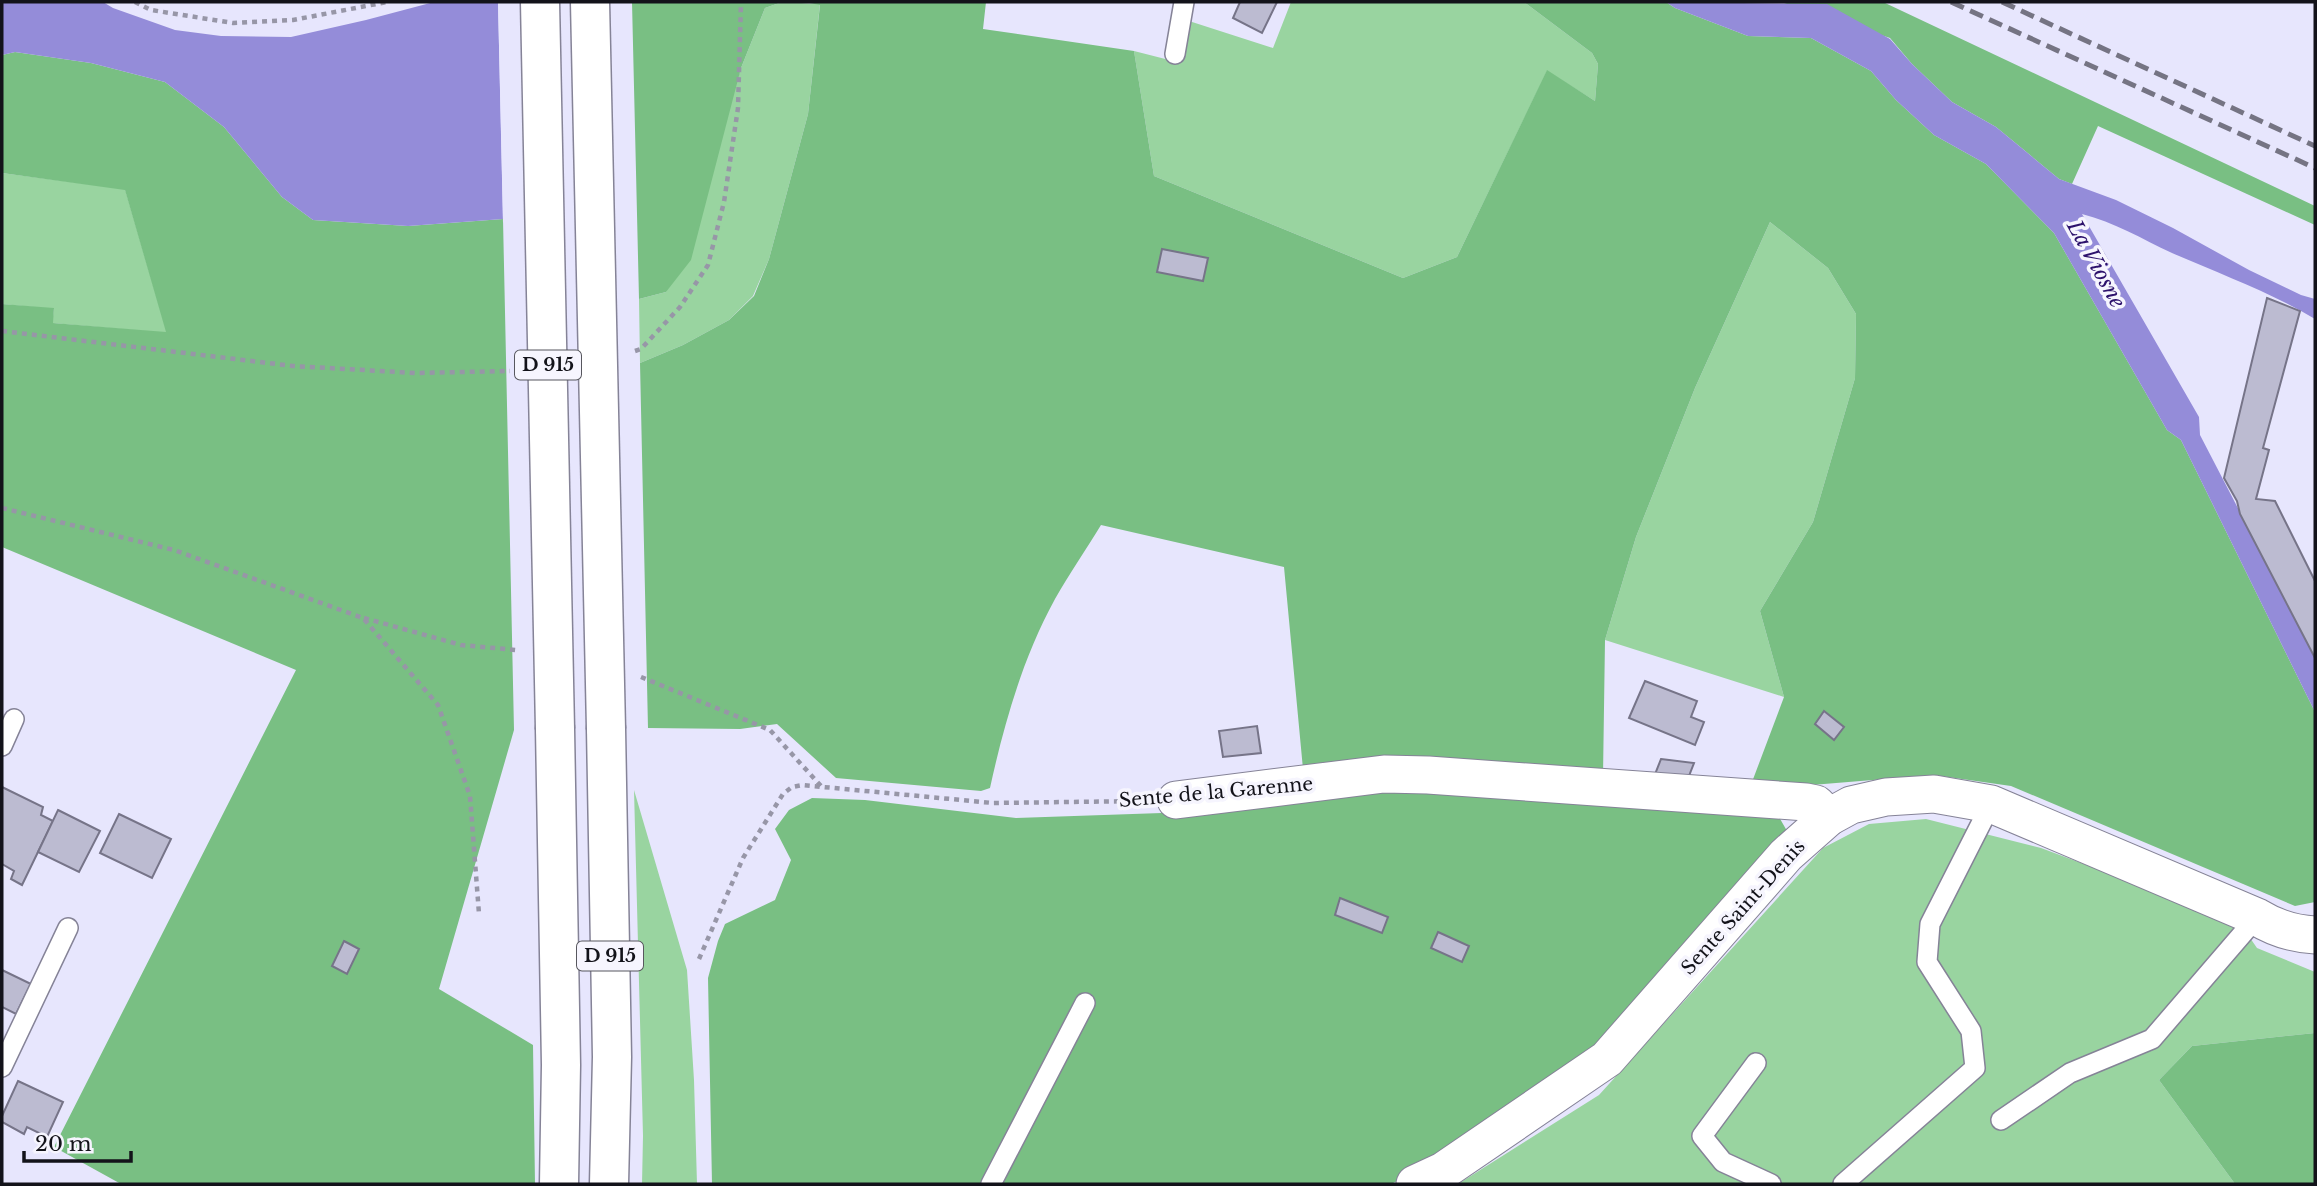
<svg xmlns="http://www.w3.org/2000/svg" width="2317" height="1186" viewBox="0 0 2317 1186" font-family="'Libre Baskerville',serif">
  <rect width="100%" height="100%" fill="#e7e6fd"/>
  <g fill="#99d4a0">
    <polygon points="782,2 820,4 808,114 769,259 753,296 729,320 683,345 640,363 639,299 666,292 741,68 765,8"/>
    <polygon points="1291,2 1524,2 1592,53 1598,64 1595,101 1547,71 1457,257 1403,278 1154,176 1134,51 1181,63 1189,21 1273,48"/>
    <polygon points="2,173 125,189 167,333 52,323 54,309 2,304"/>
    <polygon points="1770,222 1828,268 1856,314 1855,378 1813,522 1760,611 1784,697 1605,640 1636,537 1695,388"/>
    <polygon points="634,790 687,970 694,1080 697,1184 642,1184 643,1136"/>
    <polygon points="1926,819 2041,848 2239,922 2257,948 2315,972 2315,1033 2192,1046 2159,1080 2235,1184 1458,1184 1599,1095 1823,848 1869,824"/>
  </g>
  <g fill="#79bf83">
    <polygon points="632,2 782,2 765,8 741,68 691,260 666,292 639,299"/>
    <path d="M804,2H986L983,29L1134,51L1154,176L1403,278L1457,257L1547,70L1595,101L1598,64L1592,53L1524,2H1666L1675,8L1748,36L1811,38L1871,71L1896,100L1934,135L1986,164L2054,233L2167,430L2181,440L2315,712V902L2295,906L2011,786L1934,775L1749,790L1784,697L1760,611L1813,522L1855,378L1856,314L1828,268L1770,222L1695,388L1636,537L1605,640L1603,776L1303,769L1284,567L1101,525C1086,550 1069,574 1055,599C1023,657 1004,724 990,788L981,791L836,778L777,724L740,729L648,728L640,363L683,345L729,320L754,296L769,259L808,114L820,5Z"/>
    <polygon points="1781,2 1883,2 2315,206 2315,225 2098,126 2072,184 2059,179 1996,127 1952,102 1912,64 1890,38"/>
    <polygon points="15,52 91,63 165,82 224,127 282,197 313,220 408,226 503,219 514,730 439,989 533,1045 535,1184 121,1184 54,1147 296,670 2,547 2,304 54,308 53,323 166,332 125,190 2,173 2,55"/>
    <polygon points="1395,784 1779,817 1787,831 1601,1051 1433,1164 1391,1184 712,1184 708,978 718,941 725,924 775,900 791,860 775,829 789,810 812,798 865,800 1016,818 1191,812"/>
    <polygon points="2315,1033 2315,1184 2235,1184 2159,1080 2192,1046"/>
  </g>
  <g fill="#948cd9">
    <polygon points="2,2 103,2 113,8 175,30 221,36 291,37 366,20 434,2 498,2 503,219 408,226 313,220 282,197 224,127 165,82 91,63 15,52 2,55"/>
    <path d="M1666,2L1827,4L1890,39L1912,64L1952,102L1996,127L2059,179L2116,200L2173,228L2249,270L2301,295L2315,299V319C2270,292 2220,274 2172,253C2142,239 2114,222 2082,214L2199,417L2200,435L2311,649L2315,658V712L2181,440L2167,430L2054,233L1986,164L1934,135L1896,100L1871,71L1811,38L1748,36L1675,8Z"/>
  </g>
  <polygon fill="#e7e6fd" points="498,2 501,2 506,219 503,223"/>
  <g fill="#bcbbd1" stroke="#767488" stroke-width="2">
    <polygon points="1240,2 1277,2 1262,33 1233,18"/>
    <polygon points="1162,249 1208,258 1203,281 1157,272"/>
    <polygon points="2267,298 2300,311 2263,448 2269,450 2256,499 2275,501 2315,581 2315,658 2240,514 2237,501 2224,478"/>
    <polygon points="1645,681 1697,701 1691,717 1704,722 1695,745 1629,718"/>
    <polygon points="1824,711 1844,727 1834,740 1815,724"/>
    <polygon points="1257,726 1261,753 1223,757 1219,731"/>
    <polygon points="1661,759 1694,763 1685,786 1652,782"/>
    <polygon points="2,787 43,807 41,815 53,821 22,885 11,879 14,871 2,864"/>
    <polygon points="58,810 100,831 79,872 38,852"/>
    <polygon points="119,814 171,839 152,878 100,853"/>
    <polygon points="1340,898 1388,917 1382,933 1335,915"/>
    <polygon points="1438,932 1469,946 1462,962 1431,948"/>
    <polygon points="344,941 359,949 347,974 332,966"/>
    <polygon points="2,970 31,984 16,1014 2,1007"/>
    <polygon points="18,1081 63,1102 47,1137 27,1127 24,1134 2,1122 2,1116"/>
  </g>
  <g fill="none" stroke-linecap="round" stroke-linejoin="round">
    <g stroke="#858397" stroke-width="22">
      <g id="lane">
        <polyline points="1175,54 1184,2"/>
        <polyline points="2,746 14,719"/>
        <polyline points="1756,1063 1702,1136 1723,1162 1771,1184"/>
        <polyline points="2,1067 68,928"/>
        <polyline points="2001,1120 2070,1073 2152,1039 2257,917"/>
        <polyline points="991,1184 1085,1003"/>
        <polyline points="1843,1184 1975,1068 1971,1031 1927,962 1930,924 1991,804"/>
      </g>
    </g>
    <g stroke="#858397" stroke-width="39">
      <g id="street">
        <polyline points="1176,800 1384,774 1428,775 1806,802 1816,804 1829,817"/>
        <path d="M1415,1184L1443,1171L1607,1059L1786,855L1829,817L1851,805L1886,797L1934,794L1991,804L2257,917C2275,928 2294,934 2315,935"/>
      </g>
    </g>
    <g stroke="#858397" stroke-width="41">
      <g id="primary">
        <polyline points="555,729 561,1065 559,1184"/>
        <polyline points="606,729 612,1057 609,1184"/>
      </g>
    </g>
    <g stroke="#9796a7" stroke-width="4.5" stroke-dasharray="5 5" stroke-linecap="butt">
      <polyline points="135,2 151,10 233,23 293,20 387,2"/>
      <polyline points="2,331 293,366 415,373 510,371"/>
      <polyline points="635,351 641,349 680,307 708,265 724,202 738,108 741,2"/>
      <polyline points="2,508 174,550 363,618 438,705 470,796 479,914"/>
      <polyline points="364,618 461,645 516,650"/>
      <polyline points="641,677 770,730 821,786"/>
      <polyline points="699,959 743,858 783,794 792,787 802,785 993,803 1142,801"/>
    </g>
    <use href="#lane" stroke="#fff" stroke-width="19"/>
    <use href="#street" stroke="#fff" stroke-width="37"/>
    <use href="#primary" stroke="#fff" stroke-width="38"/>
    <g stroke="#757483" stroke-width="5" stroke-dasharray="14 7" stroke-linecap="butt">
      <polyline points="1951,2 2315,168"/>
      <polyline points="2002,2 2315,146"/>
    </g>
    <g stroke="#858397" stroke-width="41" stroke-linecap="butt">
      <g id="primary-bridge">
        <polyline points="540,2 555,729"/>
        <polyline points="590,2 606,729"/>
      </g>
    </g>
    <use href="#primary-bridge" stroke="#fff" stroke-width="38"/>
  </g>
  <g text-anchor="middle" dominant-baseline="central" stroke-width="7" stroke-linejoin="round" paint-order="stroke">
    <g fill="#f6f5fe" stroke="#57575e" stroke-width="2">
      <rect x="515" y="350.5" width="66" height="29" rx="5"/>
      <rect x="577" y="941.5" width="66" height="29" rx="5"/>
    </g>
    <g font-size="18" font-weight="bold" fill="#13131a">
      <text x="548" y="365">D 915</text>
      <text x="610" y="956">D 915</text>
    </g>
    <g font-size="19" fill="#13131a" stroke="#f6f5fe">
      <text transform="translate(1216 792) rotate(-5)">Sente de la Garenne</text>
      <text transform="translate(1743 907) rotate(-48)">Sente Saint-Denis</text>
    </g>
    <g font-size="21" font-style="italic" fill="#2d126c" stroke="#f6f5fe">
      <text transform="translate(2096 264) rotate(61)">La Viosne</text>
    </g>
  </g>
  <rect width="2317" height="1186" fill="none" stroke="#13131a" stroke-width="7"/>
  <path d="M24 1151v10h107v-10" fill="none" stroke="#13131a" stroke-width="3.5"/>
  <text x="35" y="1151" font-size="21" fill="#13131a" stroke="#f6f5fe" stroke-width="5" paint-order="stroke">20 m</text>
</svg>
